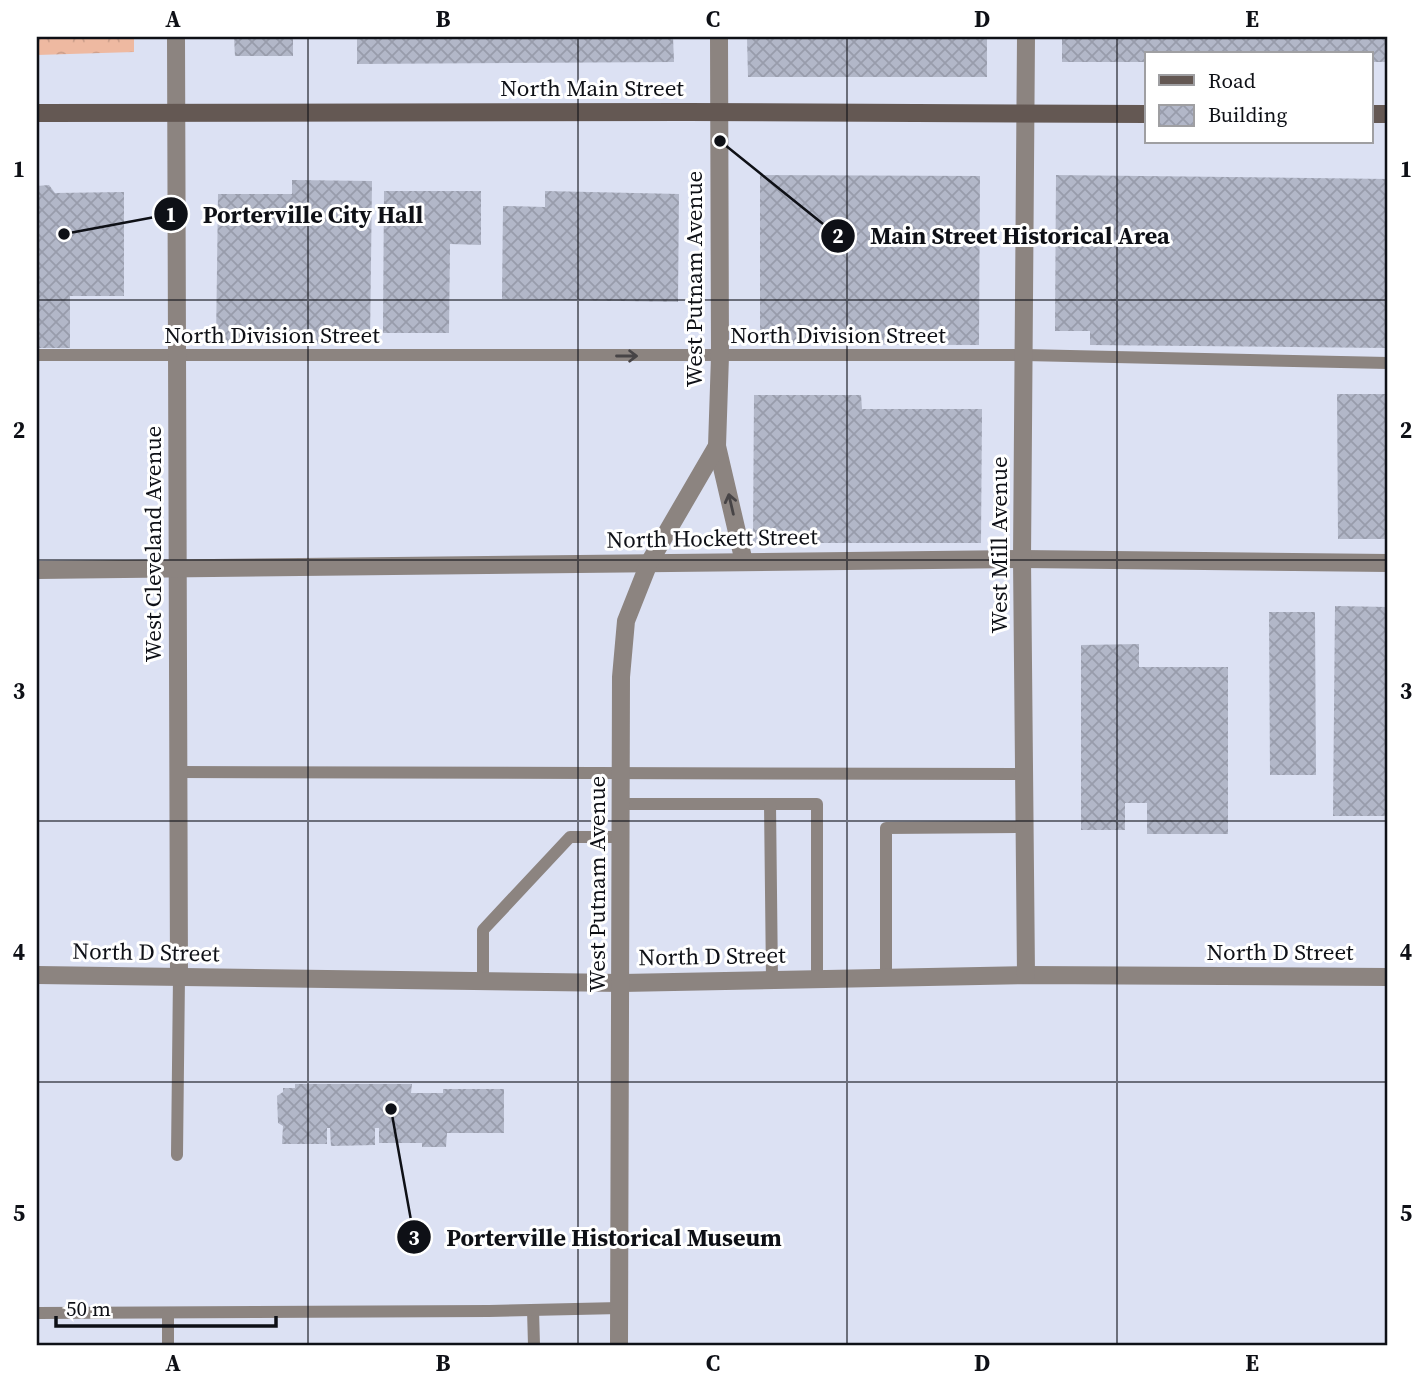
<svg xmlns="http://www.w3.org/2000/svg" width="1425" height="1382" viewBox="0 0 1425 1382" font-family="'Source Serif 4',serif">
  <defs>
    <pattern id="park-crowns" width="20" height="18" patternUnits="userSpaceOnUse" patternTransform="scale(1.75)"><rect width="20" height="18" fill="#eeb9a1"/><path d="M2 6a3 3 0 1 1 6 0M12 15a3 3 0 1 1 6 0" fill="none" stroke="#cb9e8a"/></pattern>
    <pattern id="building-cross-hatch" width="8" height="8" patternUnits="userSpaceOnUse" patternTransform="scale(1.75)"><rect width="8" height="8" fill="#b2b7c8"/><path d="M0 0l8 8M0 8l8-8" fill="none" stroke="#989cab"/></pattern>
  </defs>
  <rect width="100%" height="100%" fill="#dce1f3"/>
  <polygon fill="url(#park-crowns)" points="37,37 134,37 134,52 37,55"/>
  <g fill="url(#building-cross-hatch)">
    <polygon points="234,37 293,37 293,56 235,56"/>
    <polygon points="357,37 673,37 674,62 357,64"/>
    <polygon points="747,37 987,37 987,77 748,77"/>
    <polygon points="1062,37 1388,37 1388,62 1371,62 1371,54 1147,54 1147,62 1062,62"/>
    <polygon points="760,175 980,176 979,345 760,344"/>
    <polygon points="1056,175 1388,179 1388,348 1090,345 1090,331 1055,331"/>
    <polygon points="292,180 372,181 370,344 216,343 218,194 292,194"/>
    <polygon points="49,185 55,193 124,192 124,296 70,296 70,348 37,348 37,186"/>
    <polygon points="384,191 481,191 481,245 450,244 449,333 383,333"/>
    <polygon points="545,191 679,194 678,302 502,299 503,206 545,207"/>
    <polygon points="1337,394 1388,394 1388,539 1338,539"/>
    <polygon points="754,395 861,395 862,409 982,409 981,543 753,543"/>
    <polygon points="1335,606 1388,607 1388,816 1333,816"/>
    <polygon points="1269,612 1315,612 1316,775 1270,775"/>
    <polygon points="1139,644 1139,667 1228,667 1228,834 1147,834 1147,803 1125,803 1125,830 1081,830 1081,645"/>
    <polygon points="295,1084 412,1084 411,1093 443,1093 443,1089 504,1089 504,1133 447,1133 446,1147 422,1147 422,1143 379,1143 379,1128 375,1128 375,1145 331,1146 330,1128 327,1128 327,1144 282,1144 283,1126 278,1123 277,1096 283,1092 283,1088 295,1088"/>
  </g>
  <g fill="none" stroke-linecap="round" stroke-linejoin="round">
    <g stroke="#8c8480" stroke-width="12">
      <polyline points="37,355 1025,355 1388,363"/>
      <polyline points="178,772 1024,774"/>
      <polyline points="621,804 817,804 817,979"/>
      <polyline points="770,804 772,980"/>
      <polyline points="886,978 886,828 1025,827"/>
      <polyline points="483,980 483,930 570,837 621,837"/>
      <polyline points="177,1155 179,976"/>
      <polyline points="533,1310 534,1345"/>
      <polyline points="37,1313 489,1311 620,1308"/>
      <polyline points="168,1313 168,1345"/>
    </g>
    <g stroke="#8c8480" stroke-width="18">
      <polyline points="176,37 179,976"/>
      <polyline points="717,446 744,562"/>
      <polyline points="37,570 1022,559 1388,563"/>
      <polyline points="37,975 622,983 1026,975 1388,977"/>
      <polyline points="1026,975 1022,559 1026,37"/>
    </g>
    <polyline stroke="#8c8480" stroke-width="18" points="619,1345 621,677 626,621 649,563 717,446 720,356 719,37"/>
    <g stroke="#645853" stroke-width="18">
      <polyline points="37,113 686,112 1147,114"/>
      <polyline points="1371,114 1388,114"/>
    </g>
  </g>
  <defs><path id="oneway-shaft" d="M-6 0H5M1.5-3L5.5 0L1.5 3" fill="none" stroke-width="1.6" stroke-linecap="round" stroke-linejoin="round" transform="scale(1.75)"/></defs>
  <g stroke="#474446">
    <use href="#oneway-shaft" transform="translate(627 356)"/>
    <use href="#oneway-shaft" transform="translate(731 504) rotate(-103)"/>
  </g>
  <path fill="none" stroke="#0e1016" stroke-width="2" stroke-opacity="0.55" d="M308,37V1345M578,37V1345M847,37V1345M1117,37V1345M37,300H1388M37,560H1388M37,821H1388M37,1082H1388"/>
  <g text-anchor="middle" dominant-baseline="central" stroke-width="6" stroke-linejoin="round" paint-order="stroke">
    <g font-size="23" fill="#0e1016" stroke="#fff">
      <text x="592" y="88">North Main Street</text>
      <text transform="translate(694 279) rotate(-90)">West Putnam Avenue</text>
      <text x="272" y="335">North Division Street</text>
      <text x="838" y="335">North Division Street</text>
      <text transform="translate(712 538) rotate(-1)">North Hockett Street</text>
      <text transform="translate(153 544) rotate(-90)">West Cleveland Avenue</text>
      <text transform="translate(999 545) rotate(-90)">West Mill Avenue</text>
      <text transform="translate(597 884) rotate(-90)">West Putnam Avenue</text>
      <text transform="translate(146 952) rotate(1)">North D Street</text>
      <text x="1280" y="952">North D Street</text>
      <text transform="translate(712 956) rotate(-1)">North D Street</text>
    </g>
  </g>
  <path fill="none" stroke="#0e1016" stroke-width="2.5" d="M64 234L171 214M720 141L838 236M391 1109L414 1237"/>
  <g fill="#0e1016" stroke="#fff" stroke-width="2.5">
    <circle cx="64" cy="234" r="7"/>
    <circle cx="720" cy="141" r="7"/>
    <circle cx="391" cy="1109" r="7"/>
    <circle cx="171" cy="214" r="18"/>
    <circle cx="838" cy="236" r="18"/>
    <circle cx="414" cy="1237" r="18"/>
  </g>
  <g font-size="21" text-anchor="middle" font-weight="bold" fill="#fff">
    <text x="171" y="222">1</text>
    <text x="838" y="243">2</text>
    <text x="414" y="1245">3</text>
  </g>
  <g font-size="24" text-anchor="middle" font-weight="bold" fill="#0e1016" stroke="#fff" stroke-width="6" stroke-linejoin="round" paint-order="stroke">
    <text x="313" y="223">Porterville City Hall</text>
    <text x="1020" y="244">Main Street Historical Area</text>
    <text x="614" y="1246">Porterville Historical Museum</text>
  </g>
  <rect width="1425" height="1382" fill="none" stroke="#ffffff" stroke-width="77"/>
  <rect x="1145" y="52" width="228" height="91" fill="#ffffff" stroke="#9f9fa2" stroke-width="2"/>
  <rect x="1159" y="75" width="35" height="10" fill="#645853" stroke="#9f9fa2" stroke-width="2"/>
  <text x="1208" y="88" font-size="21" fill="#0e1016">Road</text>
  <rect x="1159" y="105" width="35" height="21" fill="url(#building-cross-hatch)" stroke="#9f9fa2" stroke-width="2"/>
  <text x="1208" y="122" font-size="21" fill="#0e1016">Building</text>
  <path d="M56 1316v10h220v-10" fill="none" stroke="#0e1016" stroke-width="3.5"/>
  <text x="66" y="1316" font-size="21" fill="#0e1016" stroke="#ffffff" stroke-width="5" paint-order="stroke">50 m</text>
  <rect x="38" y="38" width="1348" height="1306" fill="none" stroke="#0e1016" stroke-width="2.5"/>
  <g font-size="23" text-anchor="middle" font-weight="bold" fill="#0e1016">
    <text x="173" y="27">A</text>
    <text x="443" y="27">B</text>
    <text x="713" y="27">C</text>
    <text x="982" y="27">D</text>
    <text x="1252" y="27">E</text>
    <text x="19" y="177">1</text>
    <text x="1406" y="177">1</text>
    <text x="19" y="438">2</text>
    <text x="1406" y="438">2</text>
    <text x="19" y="699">3</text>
    <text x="1406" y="699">3</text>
    <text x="19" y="960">4</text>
    <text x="1406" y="960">4</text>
    <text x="19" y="1221">5</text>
    <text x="1406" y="1221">5</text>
    <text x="173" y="1371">A</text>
    <text x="443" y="1371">B</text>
    <text x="713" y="1371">C</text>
    <text x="982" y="1371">D</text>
    <text x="1252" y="1371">E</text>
  </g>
</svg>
